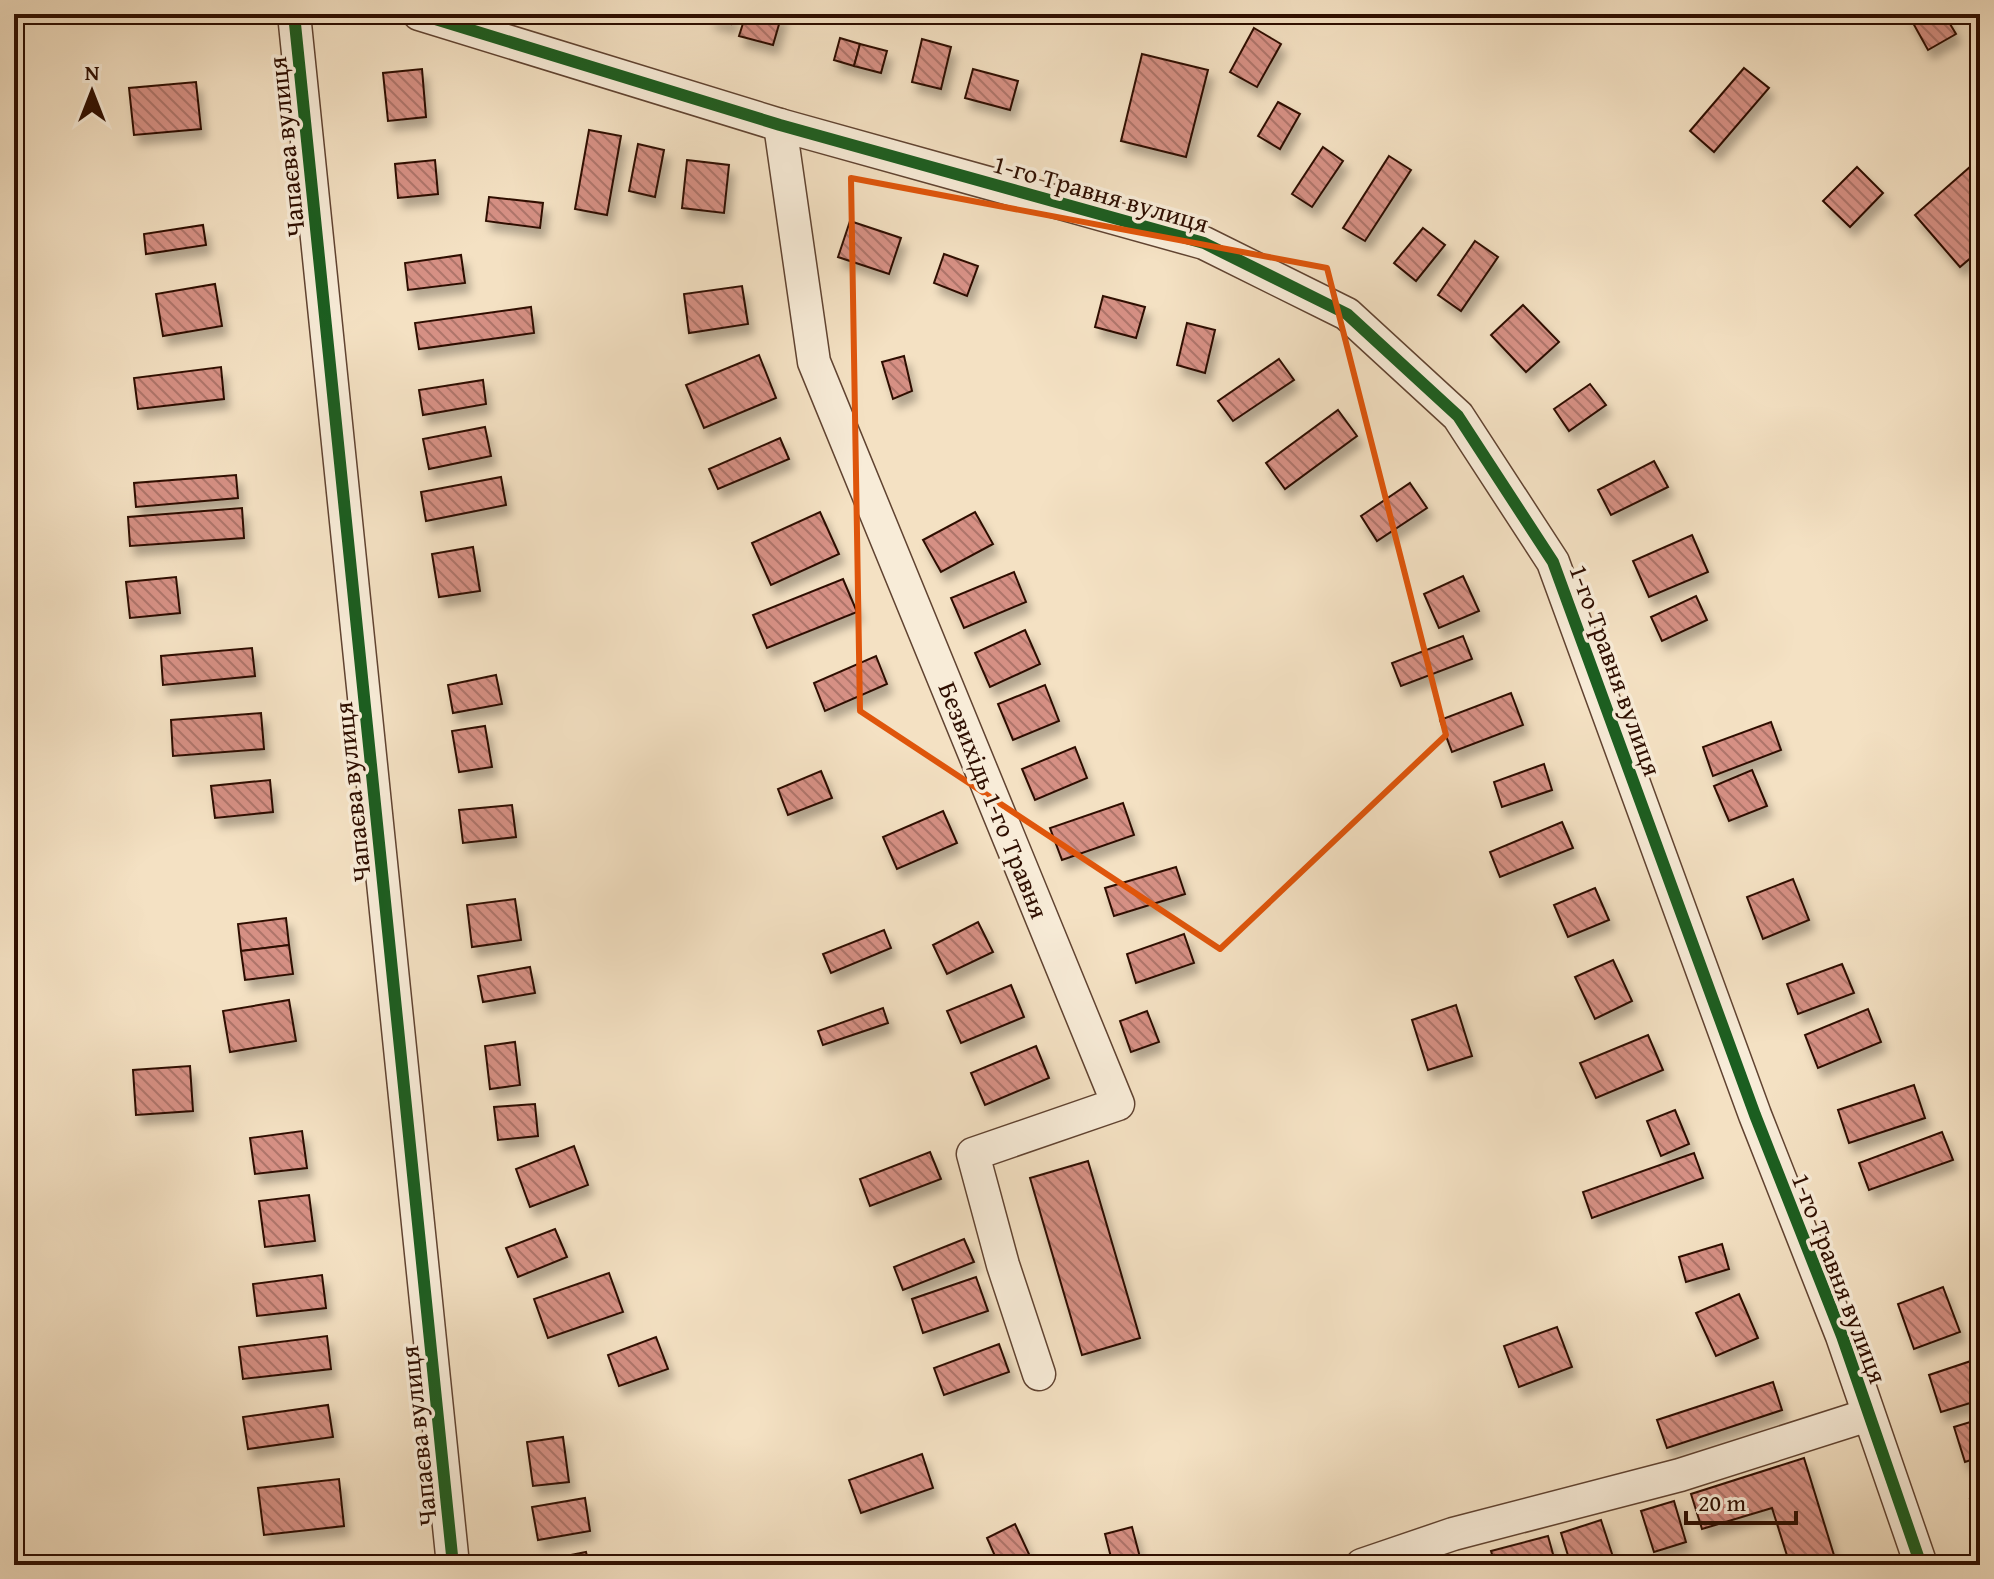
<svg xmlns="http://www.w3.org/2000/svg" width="1994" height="1579" viewBox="0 0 1994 1579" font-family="'Gentium Book Plus',serif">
  <defs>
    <pattern id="building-back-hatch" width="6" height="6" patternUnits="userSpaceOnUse" patternTransform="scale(2)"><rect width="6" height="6" fill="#d69084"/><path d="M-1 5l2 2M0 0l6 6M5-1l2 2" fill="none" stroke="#ae746a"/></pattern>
    <filter id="shadow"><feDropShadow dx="5" dy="9" stdDeviation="4" flood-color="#0004"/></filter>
  </defs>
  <rect width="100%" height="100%" fill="#f4e1c3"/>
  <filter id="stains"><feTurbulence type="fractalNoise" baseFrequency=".0025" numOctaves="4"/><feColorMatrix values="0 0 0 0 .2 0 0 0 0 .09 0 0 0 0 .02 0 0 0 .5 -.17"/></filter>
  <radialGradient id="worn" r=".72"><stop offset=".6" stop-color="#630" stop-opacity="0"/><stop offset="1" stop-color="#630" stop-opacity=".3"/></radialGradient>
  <g fill="url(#building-back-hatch)" stroke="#2e0e00" stroke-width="2" filter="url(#shadow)">
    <polygon points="711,14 733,14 731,24 710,19"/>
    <polygon points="746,14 782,14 773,45 739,36"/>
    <polygon points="1908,14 1944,14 1956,34 1928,50"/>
    <polygon points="1254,28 1281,44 1257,87 1230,72"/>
    <polygon points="840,38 860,44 854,66 834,60"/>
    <polygon points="922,39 951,47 941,89 912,82"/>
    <polygon points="860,44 887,51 881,73 854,66"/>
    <polygon points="1142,54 1208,70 1186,157 1121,141"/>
    <polygon points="1744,68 1769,88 1714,152 1690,131"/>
    <polygon points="422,69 426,117 388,121 383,73"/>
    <polygon points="973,69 1018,81 1010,110 965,98"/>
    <polygon points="196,82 201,129 134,135 129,88"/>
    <polygon points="1278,102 1300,114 1280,149 1258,136"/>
    <polygon points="589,130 621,136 607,215 575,209"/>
    <polygon points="638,144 664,150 655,197 629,191"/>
    <polygon points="1323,147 1343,161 1312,207 1292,194"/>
    <polygon points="1389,156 1411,170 1365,241 1343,228"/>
    <polygon points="1979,159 1980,250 1960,267 1915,215"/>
    <polygon points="435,160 438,194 398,198 395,164"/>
    <polygon points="687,160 729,165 724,213 682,208"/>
    <polygon points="1857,167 1883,193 1850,227 1823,201"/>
    <polygon points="489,197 543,203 540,228 486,221"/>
    <polygon points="850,221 901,238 889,274 838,257"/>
    <polygon points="203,225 206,245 146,254 144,234"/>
    <polygon points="1423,228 1445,245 1416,281 1394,263"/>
    <polygon points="1475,241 1498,257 1461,311 1438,295"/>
    <polygon points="944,254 978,266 967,296 934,283"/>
    <polygon points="461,255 465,283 408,290 405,263"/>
    <polygon points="215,284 222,326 163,336 156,294"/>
    <polygon points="742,286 748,324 689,333 684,294"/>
    <polygon points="1103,296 1145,307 1136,338 1095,327"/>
    <polygon points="1523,305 1559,342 1526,372 1491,335"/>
    <polygon points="531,307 534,333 419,349 415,323"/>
    <polygon points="1187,323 1215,330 1205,373 1177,365"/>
    <polygon points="759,355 776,398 704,428 686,385"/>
    <polygon points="904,356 912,391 893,399 882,362"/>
    <polygon points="1279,359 1294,380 1233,421 1218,401"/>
    <polygon points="221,367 224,399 138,409 134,378"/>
    <polygon points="483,380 486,404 423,415 419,390"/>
    <polygon points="1590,384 1606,405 1569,431 1554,409"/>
    <polygon points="1338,410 1357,436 1285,489 1266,463"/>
    <polygon points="485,427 491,456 429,469 423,439"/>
    <polygon points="780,438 789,459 718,489 709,469"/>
    <polygon points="1654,461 1668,487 1611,515 1598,490"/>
    <polygon points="236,475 238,498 136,507 134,483"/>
    <polygon points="501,477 506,505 426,521 421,492"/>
    <polygon points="1410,483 1427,508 1377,541 1361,516"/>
    <polygon points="242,508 244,538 130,546 128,517"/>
    <polygon points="820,512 839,554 771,585 752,543"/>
    <polygon points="975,512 993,544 941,572 923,540"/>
    <polygon points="1692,535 1708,572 1649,597 1633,561"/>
    <polygon points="473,547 480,591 439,597 432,554"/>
    <polygon points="1014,572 1026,602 964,628 951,598"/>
    <polygon points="1463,576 1479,611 1439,628 1424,594"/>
    <polygon points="176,577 180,613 130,618 126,582"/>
    <polygon points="843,579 857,612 767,648 753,615"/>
    <polygon points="1696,596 1707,620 1662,641 1651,617"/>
    <polygon points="1025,630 1040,664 990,687 975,653"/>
    <polygon points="1463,636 1472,659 1401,686 1392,663"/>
    <polygon points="252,648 255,676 163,685 161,656"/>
    <polygon points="876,656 887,684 825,711 814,683"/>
    <polygon points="496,675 502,704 453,713 448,685"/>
    <polygon points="1045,685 1059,721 1013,740 998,704"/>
    <polygon points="1511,693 1523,725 1452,752 1440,720"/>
    <polygon points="261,713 264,749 173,756 171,720"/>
    <polygon points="1771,722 1781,750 1713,776 1703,747"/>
    <polygon points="485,726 492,767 459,772 452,731"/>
    <polygon points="1075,747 1087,778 1035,800 1022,769"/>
    <polygon points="1544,764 1552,790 1502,807 1494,782"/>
    <polygon points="1752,770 1767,806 1729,821 1714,786"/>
    <polygon points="821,771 832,798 788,815 778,789"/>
    <polygon points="270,780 273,812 215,818 211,786"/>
    <polygon points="1123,803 1134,835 1062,860 1050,828"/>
    <polygon points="512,805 516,837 463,843 459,810"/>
    <polygon points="943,811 957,843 897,869 883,837"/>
    <polygon points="1562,822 1573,848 1500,877 1490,852"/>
    <polygon points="1176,867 1185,894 1114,916 1105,888"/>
    <polygon points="1793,879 1809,920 1763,939 1747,897"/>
    <polygon points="1595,888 1609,920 1568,937 1554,905"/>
    <polygon points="515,899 521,940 472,947 467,905"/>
    <polygon points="286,918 289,945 241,951 238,924"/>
    <polygon points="978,922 993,952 947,974 933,945"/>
    <polygon points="884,930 891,948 831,973 823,954"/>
    <polygon points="1184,934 1194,963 1136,983 1127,954"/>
    <polygon points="289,945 293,974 245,980 241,951"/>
    <polygon points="1613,960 1632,1001 1595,1019 1575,977"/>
    <polygon points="1842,964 1854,993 1798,1014 1787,984"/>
    <polygon points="530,967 535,993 483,1002 478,976"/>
    <polygon points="1011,985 1024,1017 961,1043 947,1011"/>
    <polygon points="289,1000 296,1041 230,1052 223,1011"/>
    <polygon points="1456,1005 1472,1056 1428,1070 1412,1020"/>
    <polygon points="883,1008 888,1023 823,1045 818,1031"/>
    <polygon points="1868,1009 1881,1042 1818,1068 1805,1035"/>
    <polygon points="1147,1011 1159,1042 1131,1052 1120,1021"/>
    <polygon points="1648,1035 1663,1070 1596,1098 1580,1063"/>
    <polygon points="515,1042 520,1085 490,1089 485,1046"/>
    <polygon points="1036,1046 1049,1078 985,1105 971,1073"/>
    <polygon points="190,1066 193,1111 136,1115 133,1070"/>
    <polygon points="1914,1085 1925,1118 1849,1143 1838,1110"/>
    <polygon points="535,1104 538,1136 498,1140 494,1107"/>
    <polygon points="1675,1110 1689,1144 1661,1156 1647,1121"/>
    <polygon points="302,1131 307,1168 255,1174 250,1138"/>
    <polygon points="1942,1132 1953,1160 1869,1190 1859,1163"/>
    <polygon points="574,1146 588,1185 530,1207 516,1169"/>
    <polygon points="930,1152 941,1179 870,1206 860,1179"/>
    <polygon points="1694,1153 1703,1178 1592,1218 1583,1192"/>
    <polygon points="1088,1161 1140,1338 1082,1355 1030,1178"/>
    <polygon points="309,1195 315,1241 265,1247 259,1201"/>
    <polygon points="555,1229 567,1257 518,1277 506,1248"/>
    <polygon points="964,1239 974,1262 903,1290 894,1267"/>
    <polygon points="1722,1244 1729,1269 1686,1282 1679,1257"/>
    <polygon points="609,1273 623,1312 548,1338 534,1299"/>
    <polygon points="322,1275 326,1308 257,1316 253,1284"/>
    <polygon points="976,1277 988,1311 923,1333 912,1299"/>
    <polygon points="1943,1287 1960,1332 1914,1349 1898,1304"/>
    <polygon points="1739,1294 1758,1338 1716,1356 1696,1313"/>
    <polygon points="1557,1327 1572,1367 1519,1387 1504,1346"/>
    <polygon points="327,1336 331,1369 243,1379 239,1347"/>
    <polygon points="656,1337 668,1369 619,1386 608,1355"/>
    <polygon points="999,1344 1009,1372 944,1395 934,1368"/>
    <polygon points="1980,1358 1980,1400 1941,1412 1929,1375"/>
    <polygon points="1773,1382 1782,1410 1667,1448 1657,1420"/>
    <polygon points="328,1405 333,1437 248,1449 243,1417"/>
    <polygon points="1980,1419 1980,1457 1965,1462 1954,1427"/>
    <polygon points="563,1437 569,1482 533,1486 527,1442"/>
    <polygon points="922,1454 933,1488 861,1513 849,1480"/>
    <polygon points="1804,1458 1837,1565 1790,1565 1772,1508 1702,1529 1691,1494"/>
    <polygon points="339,1479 344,1526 264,1535 258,1488"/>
    <polygon points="1980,1495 1980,1527 1970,1499"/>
    <polygon points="585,1498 590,1531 538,1540 532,1507"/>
    <polygon points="1674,1501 1686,1542 1654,1552 1641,1511"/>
    <polygon points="1601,1520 1615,1563 1608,1565 1571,1565 1561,1533"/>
    <polygon points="1015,1524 1034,1565 999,1565 987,1538"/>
    <polygon points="1132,1527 1142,1565 1113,1565 1105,1534"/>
    <polygon points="1548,1536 1556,1565 1495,1565 1491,1551"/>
    <polygon points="586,1552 589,1565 537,1565 536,1562"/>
  </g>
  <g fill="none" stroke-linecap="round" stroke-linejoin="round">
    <g stroke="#604331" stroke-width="35">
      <g id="street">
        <polyline points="294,14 453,1565"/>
        <polyline points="419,14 780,125 1204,243 1347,314 1458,416 1553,562 1755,1115 1842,1336 1921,1565"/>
        <polyline points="780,125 814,362 1118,1104 973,1154 1003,1265 1039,1374"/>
        <polyline points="1362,1565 1453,1534 1680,1475 1868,1415"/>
      </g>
    </g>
    <use href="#street" stroke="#f8ecd8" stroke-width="32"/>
    <g stroke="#f8ecd8" stroke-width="17">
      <g id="cycleway">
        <polyline points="294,14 453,1565"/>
        <polyline points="419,14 780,125 1204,243 1347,314 1458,416 1553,562 1755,1115 1842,1336 1921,1565"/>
      </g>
    </g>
    <use href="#cycleway" stroke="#1b5e20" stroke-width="12"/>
  </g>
  <path fill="none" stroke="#df550b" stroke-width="6" stroke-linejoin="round" d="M851,178L1327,268L1446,735L1220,949L860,711Z"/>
  <g text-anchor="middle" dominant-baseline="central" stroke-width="7" stroke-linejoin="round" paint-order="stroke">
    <g font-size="26" fill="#2e0e00" stroke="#f8ecd8">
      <text transform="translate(286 147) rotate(-96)">Чапаєва вулиця</text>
      <text transform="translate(1101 193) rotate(16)">1-го Травня вулиця</text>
      <text transform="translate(1616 670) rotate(70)">1-го Травня вулиця</text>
      <text transform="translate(352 792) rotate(-96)">Чапаєва вулиця</text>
      <text transform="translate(994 800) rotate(68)">Безвихідь 1-го Травня</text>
      <text transform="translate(1840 1278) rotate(69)">1-го Травня вулиця</text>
      <text transform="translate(418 1436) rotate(-96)">Чапаєва вулиця</text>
    </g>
  </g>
  <rect width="1994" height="1579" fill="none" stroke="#f4e1c3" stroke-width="48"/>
  <rect x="16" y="16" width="1962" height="1547" fill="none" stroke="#2e0e00" stroke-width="4"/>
  <rect x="24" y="24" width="1946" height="1531" fill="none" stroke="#2e0e00" stroke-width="2"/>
  <g transform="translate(92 92)" stroke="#f8ecd8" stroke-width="6" paint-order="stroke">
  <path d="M0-6L14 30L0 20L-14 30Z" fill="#2e0e00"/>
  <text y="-12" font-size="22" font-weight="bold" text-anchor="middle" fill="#2e0e00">N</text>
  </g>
  <path d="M1686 1511v12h110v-12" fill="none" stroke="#2e0e00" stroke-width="4"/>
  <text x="1698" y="1511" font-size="24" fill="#2e0e00" stroke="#f8ecd8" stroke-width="6" paint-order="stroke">20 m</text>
  <rect width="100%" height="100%" filter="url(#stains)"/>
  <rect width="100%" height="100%" fill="url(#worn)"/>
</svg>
